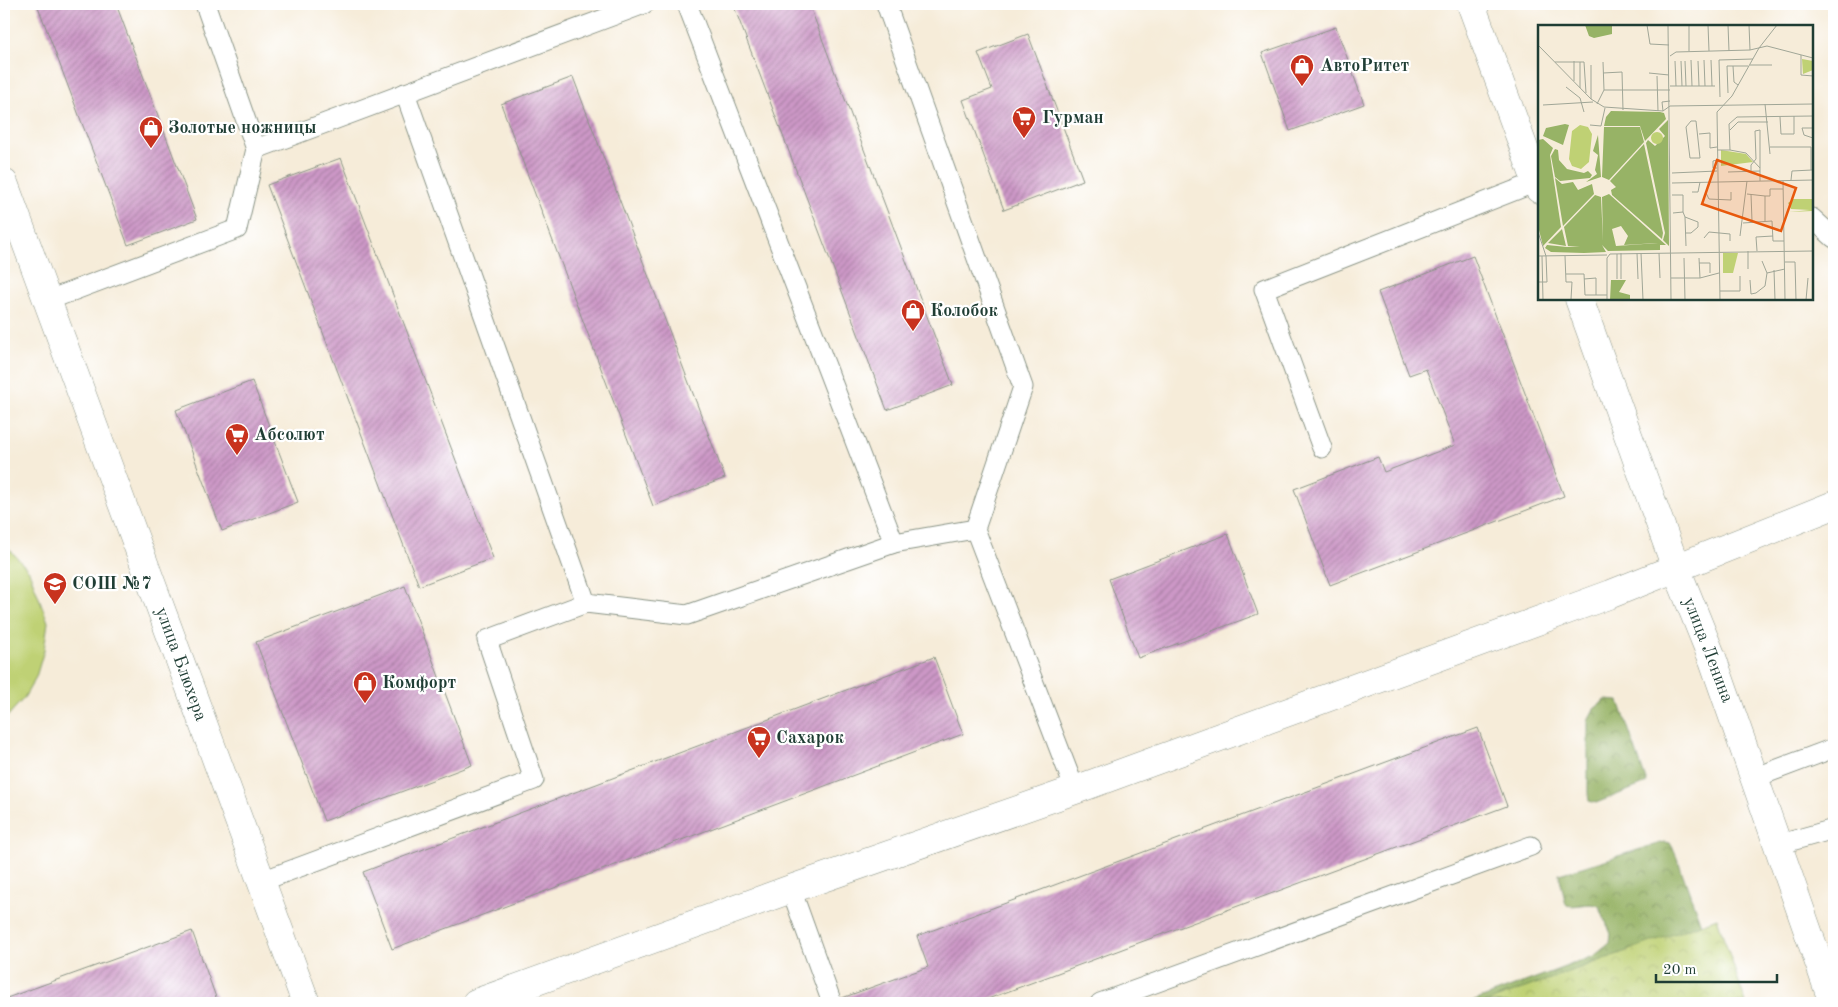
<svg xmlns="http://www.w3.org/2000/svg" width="1838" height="1007" viewBox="0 0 1838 1007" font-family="'Old Standard TT',serif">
  <defs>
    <pattern id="forest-crowns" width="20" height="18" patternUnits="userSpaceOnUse" patternTransform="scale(1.25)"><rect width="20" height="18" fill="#97b366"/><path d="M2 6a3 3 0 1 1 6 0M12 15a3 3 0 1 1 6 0" fill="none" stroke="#7b9355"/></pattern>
    <pattern id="park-crowns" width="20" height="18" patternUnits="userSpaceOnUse" patternTransform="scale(1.25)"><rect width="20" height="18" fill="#bfd174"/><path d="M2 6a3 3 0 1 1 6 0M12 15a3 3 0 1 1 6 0" fill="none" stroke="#a4b465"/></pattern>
    <pattern id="building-hatch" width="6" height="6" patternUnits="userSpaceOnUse" patternTransform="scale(1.25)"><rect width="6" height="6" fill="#cd98c7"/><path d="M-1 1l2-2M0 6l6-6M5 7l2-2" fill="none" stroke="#a67da2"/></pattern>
  </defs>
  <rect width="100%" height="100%" fill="#fff"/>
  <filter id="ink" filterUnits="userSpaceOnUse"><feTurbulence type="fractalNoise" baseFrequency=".02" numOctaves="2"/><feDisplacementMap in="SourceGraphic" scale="10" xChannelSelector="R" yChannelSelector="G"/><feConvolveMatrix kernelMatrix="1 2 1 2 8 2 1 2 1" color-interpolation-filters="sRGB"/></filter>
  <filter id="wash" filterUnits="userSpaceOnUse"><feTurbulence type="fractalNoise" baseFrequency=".0096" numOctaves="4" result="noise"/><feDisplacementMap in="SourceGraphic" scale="20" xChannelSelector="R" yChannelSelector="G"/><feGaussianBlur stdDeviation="1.12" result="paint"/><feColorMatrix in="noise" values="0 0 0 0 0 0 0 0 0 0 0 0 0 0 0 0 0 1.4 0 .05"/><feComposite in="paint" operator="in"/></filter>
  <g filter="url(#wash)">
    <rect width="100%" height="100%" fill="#f6ecd9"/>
    <polygon fill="#bfd174" stroke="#6f8754" points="4,543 29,571 48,622 44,650 36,677 24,698 4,720"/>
    <g fill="url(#forest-crowns)" stroke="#5b784d">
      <polygon points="1605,700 1619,701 1647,783 1596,803 1589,801 1588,793 1588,720 1594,709"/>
      <path d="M1664,842L1670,843L1674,850L1707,941L1690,1003H1469L1594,956L1610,943L1611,934L1599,906C1588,901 1577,908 1566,905L1559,874Z"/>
    </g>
    <polygon fill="url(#park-crowns)" stroke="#6f8754" points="1717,918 1746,1003 1484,1003"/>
    <g id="blocks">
      <g fill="url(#building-hatch)">
        <polygon points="37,4 116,4 197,219 128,245"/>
        <polygon points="733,4 809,4 953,385 887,410"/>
        <polygon points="1336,27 1364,104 1290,131 1262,53"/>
        <polygon points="1028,34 1083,180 1004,210 963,100 992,89 978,53"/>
        <polygon points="573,77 725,478 653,506 501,104"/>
        <polygon points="341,158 493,558 419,586 267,185"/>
        <polygon points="1473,256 1564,496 1330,585 1294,489 1378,457 1384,472 1455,445 1426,369 1409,375 1378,292"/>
        <polygon points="252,381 298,502 222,531 176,410"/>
        <polygon points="1228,534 1258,614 1138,658 1109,579"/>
        <polygon points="405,586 472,765 324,821 256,642"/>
        <polygon points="934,657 963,734 392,949 363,872"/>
        <polygon points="1478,728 1507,806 977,1003 843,1003 842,998 928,967 917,936"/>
        <polygon points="192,931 218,1003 4,1003 4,999"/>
      </g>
    </g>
  </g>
  <g filter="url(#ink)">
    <use href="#blocks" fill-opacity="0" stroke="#8a9486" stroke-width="1"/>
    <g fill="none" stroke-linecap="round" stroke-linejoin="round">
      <g stroke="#8a9486" stroke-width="21">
        <g id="lane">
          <polyline points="205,4 256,149 644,4"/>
          <polyline points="687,4 894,543"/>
          <polyline points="886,4 1023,387 975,529 1075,790"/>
          <polyline points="405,93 586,603 687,615 894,543 975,529"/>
          <polyline points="1812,218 1834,238"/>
          <polyline points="46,301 237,229 256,149"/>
          <polyline points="1322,448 1264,289 1539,181"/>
          <polyline points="1754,778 1834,748"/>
          <polyline points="1777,845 1834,829"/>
          <polyline points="262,881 534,780 487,640 586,603"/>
          <polyline points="791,889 832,1003"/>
          <polyline points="1100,1003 1531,846"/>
        </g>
      </g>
      <g stroke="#8a9486" stroke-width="29">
        <g id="street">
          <polyline points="1471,4 1539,189"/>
          <polyline points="4,183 306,1003"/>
          <polyline points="1579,299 1676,568 1713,660 1833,1003"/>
          <polyline points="476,1003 791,889 1075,790 1611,594 1834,505"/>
        </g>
      </g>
      <use href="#lane" stroke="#fff" stroke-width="19"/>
      <use href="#street" stroke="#fff" stroke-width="28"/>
    </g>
  </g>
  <defs>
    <g id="shop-pin" transform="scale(1.25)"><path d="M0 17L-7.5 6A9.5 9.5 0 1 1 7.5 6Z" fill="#c8321e" stroke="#fff"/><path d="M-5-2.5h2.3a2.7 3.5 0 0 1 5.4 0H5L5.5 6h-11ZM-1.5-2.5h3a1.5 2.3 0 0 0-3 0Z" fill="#fff"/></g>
    <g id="supermarket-pin" transform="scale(1.25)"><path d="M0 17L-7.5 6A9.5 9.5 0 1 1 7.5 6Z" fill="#c8321e" stroke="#fff"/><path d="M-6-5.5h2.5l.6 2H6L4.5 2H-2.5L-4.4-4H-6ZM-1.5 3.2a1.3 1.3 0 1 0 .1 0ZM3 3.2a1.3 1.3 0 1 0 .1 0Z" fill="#fff"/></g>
    <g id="school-pin" transform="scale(1.25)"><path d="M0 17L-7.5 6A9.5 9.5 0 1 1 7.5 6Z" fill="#c8321e" stroke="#fff"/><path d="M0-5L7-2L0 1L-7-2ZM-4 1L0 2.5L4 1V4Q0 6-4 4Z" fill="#fff"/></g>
  </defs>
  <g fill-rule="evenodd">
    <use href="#shop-pin" x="1302" y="66"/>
    <use href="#supermarket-pin" x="1024" y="118"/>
    <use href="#shop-pin" x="151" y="128"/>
    <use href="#shop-pin" x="913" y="311"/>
    <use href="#supermarket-pin" x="237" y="435"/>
    <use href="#school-pin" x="55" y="584"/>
    <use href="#shop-pin" x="365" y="683"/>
    <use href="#supermarket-pin" x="759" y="738"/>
  </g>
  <g text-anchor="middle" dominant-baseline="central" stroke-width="4.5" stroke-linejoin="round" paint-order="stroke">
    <g font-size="18" font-weight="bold" fill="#1f3d34" stroke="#fff" text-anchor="start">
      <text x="1320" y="66">АвтоРитет</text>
      <text x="1042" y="118">Гурман</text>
      <text x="168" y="128">Золотые ножницы</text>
      <text x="930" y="311">Колобок</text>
      <text x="254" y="435">Абсолют</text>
      <text x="72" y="584">СОШ №7</text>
      <text x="382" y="683">Комфорт</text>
      <text x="776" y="738">Сахарок</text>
    </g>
    <g font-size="18" fill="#1f3d34" stroke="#fff">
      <text transform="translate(1708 650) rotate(69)">улица Ленина</text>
      <text transform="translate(181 664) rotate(70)">улица Блюхера</text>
    </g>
  </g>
  <g transform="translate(1538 25)">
    <rect width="275" height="275" fill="#f6ecd9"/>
    <path d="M264,34L275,36V45L265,49ZM42,100L50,102L54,109L51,137L43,144L34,141L31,134L34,106ZM255,174H275V186L251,187L272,185L253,184L250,178Z" fill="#bfd174"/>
    <path d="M47,0H74V9L56,13L51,11ZM73,86L122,87L126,88L128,94L107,116L102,101H66L68,92ZM130,95L131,221L125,215L127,208L108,118L110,115L117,121L127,111L121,104ZM27,99L31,100L25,120L5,111L8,103ZM66,102H102L106,117L71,155L64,152ZM60,110L63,152L48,157L59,149L57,145L60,130L55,126ZM5,114L15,123L12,130L23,202L5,221L0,201V115ZM106,119L125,208L124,214L74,170L73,165L78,162L72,156ZM17,124L20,125L21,135L29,144L46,148L50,146L54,150L52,153L22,156L17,152L13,131ZM17,153L24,159L35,157L40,165L54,159L56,169L25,201ZM71,169L128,220H122V225L70,226L64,220L68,227L46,228L13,227L7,223L9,220L29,222L42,221H30L26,202L57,170L63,172L65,216L64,172ZM83,201L90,211L86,220L120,218L78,221L74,204ZM24,204L28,221L10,218ZM73,255H88L81,267L92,270V275H72Z" fill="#97b366" fill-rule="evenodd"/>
    <path d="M113 113a6 6 0 1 1 12 0a6 6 0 1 1-12 0ZM183,125L208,129L215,137L183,141ZM185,228H200L195,248H185Z" fill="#bfd174"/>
    <path fill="none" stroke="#a0a697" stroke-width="1" d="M109,0L112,19L131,20M130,0L133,275M170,0L171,26M190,0L191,26M211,0L212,25M0,20L53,74L66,82L125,86L132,81M151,26V0M263,30V50L275,51M132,31L138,27L212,25L229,21L275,33M153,35L154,61M166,35L167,61M173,35L174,61M137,36L138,61M143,36L144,61M147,36L148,61M160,36L161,61M17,37H46L48,68M42,37V63M212,40H234M195,41L196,57L200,60M65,48L84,47L85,85M111,48L131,50M119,51L120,86M36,56V36M132,61H177M28,62L42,73L46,87M66,65H132M190,68L189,41H210M182,72L181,35L215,34M53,74V40M59,79L66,65L65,37M227,79L232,129M5,80L55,77M132,81L275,79M125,86L124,77L132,76M242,92L243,109H256V91M153,96H158L162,133H152L148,102ZM52,100L63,101L67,83M275,103H264L266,110L275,113M192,105L200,97H230M161,109L172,108V123L179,122M232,122H273V145M179,125H192L191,99L199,92L275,91M192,125L208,128L222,143M179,135L175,136V143H179M213,146V140L218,134L217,106L222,105V156M190,147L222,146M134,148L179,146M253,155L254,146L274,145M245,156L247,275M134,158L275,155M154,167H160L162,157M168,168L171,174L193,175V167M209,169L227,171V196M213,169L214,196M134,170H145V187M227,171H232V164H245M135,188L145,187L147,192L148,221M147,192L160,197V202L153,208H147M205,198L234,196L235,216H246M0,207L8,231L9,257H0M202,211L209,156M166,213L171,207L192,209V216M219,226L218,212L235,211M83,228V254M99,228L100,254M103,228L105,275M121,228L122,253M79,229V254M0,231L69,230M4,231L5,275M27,231L28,257H34L33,274M146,233L147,275M161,233L162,253M224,236L229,248L247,244M247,237H257L258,275M161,238H172V248M210,244V226M236,245L237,275M28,249H46L47,270H69M133,253H162L181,248M46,254L58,253V270M212,255L213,269L218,268L227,261L229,248M182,266H202V251M69,275V233L72,229L275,226M182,275L179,87L194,71L221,23L239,0M268,275L270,253"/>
    <path fill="#e8590c" fill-opacity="0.15" stroke="#e8590c" stroke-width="2.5" d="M179,135L258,163L243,206L164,179Z"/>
    <rect width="275" height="275" fill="none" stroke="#1f3d34" stroke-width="2.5"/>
  </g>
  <rect width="1838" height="1007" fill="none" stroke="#fff" stroke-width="20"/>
  <path d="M1656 974v8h121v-8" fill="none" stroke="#1f3d34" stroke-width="2.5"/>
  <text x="1663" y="974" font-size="15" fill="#1f3d34" stroke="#ffffff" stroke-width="4" paint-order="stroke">20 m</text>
</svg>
